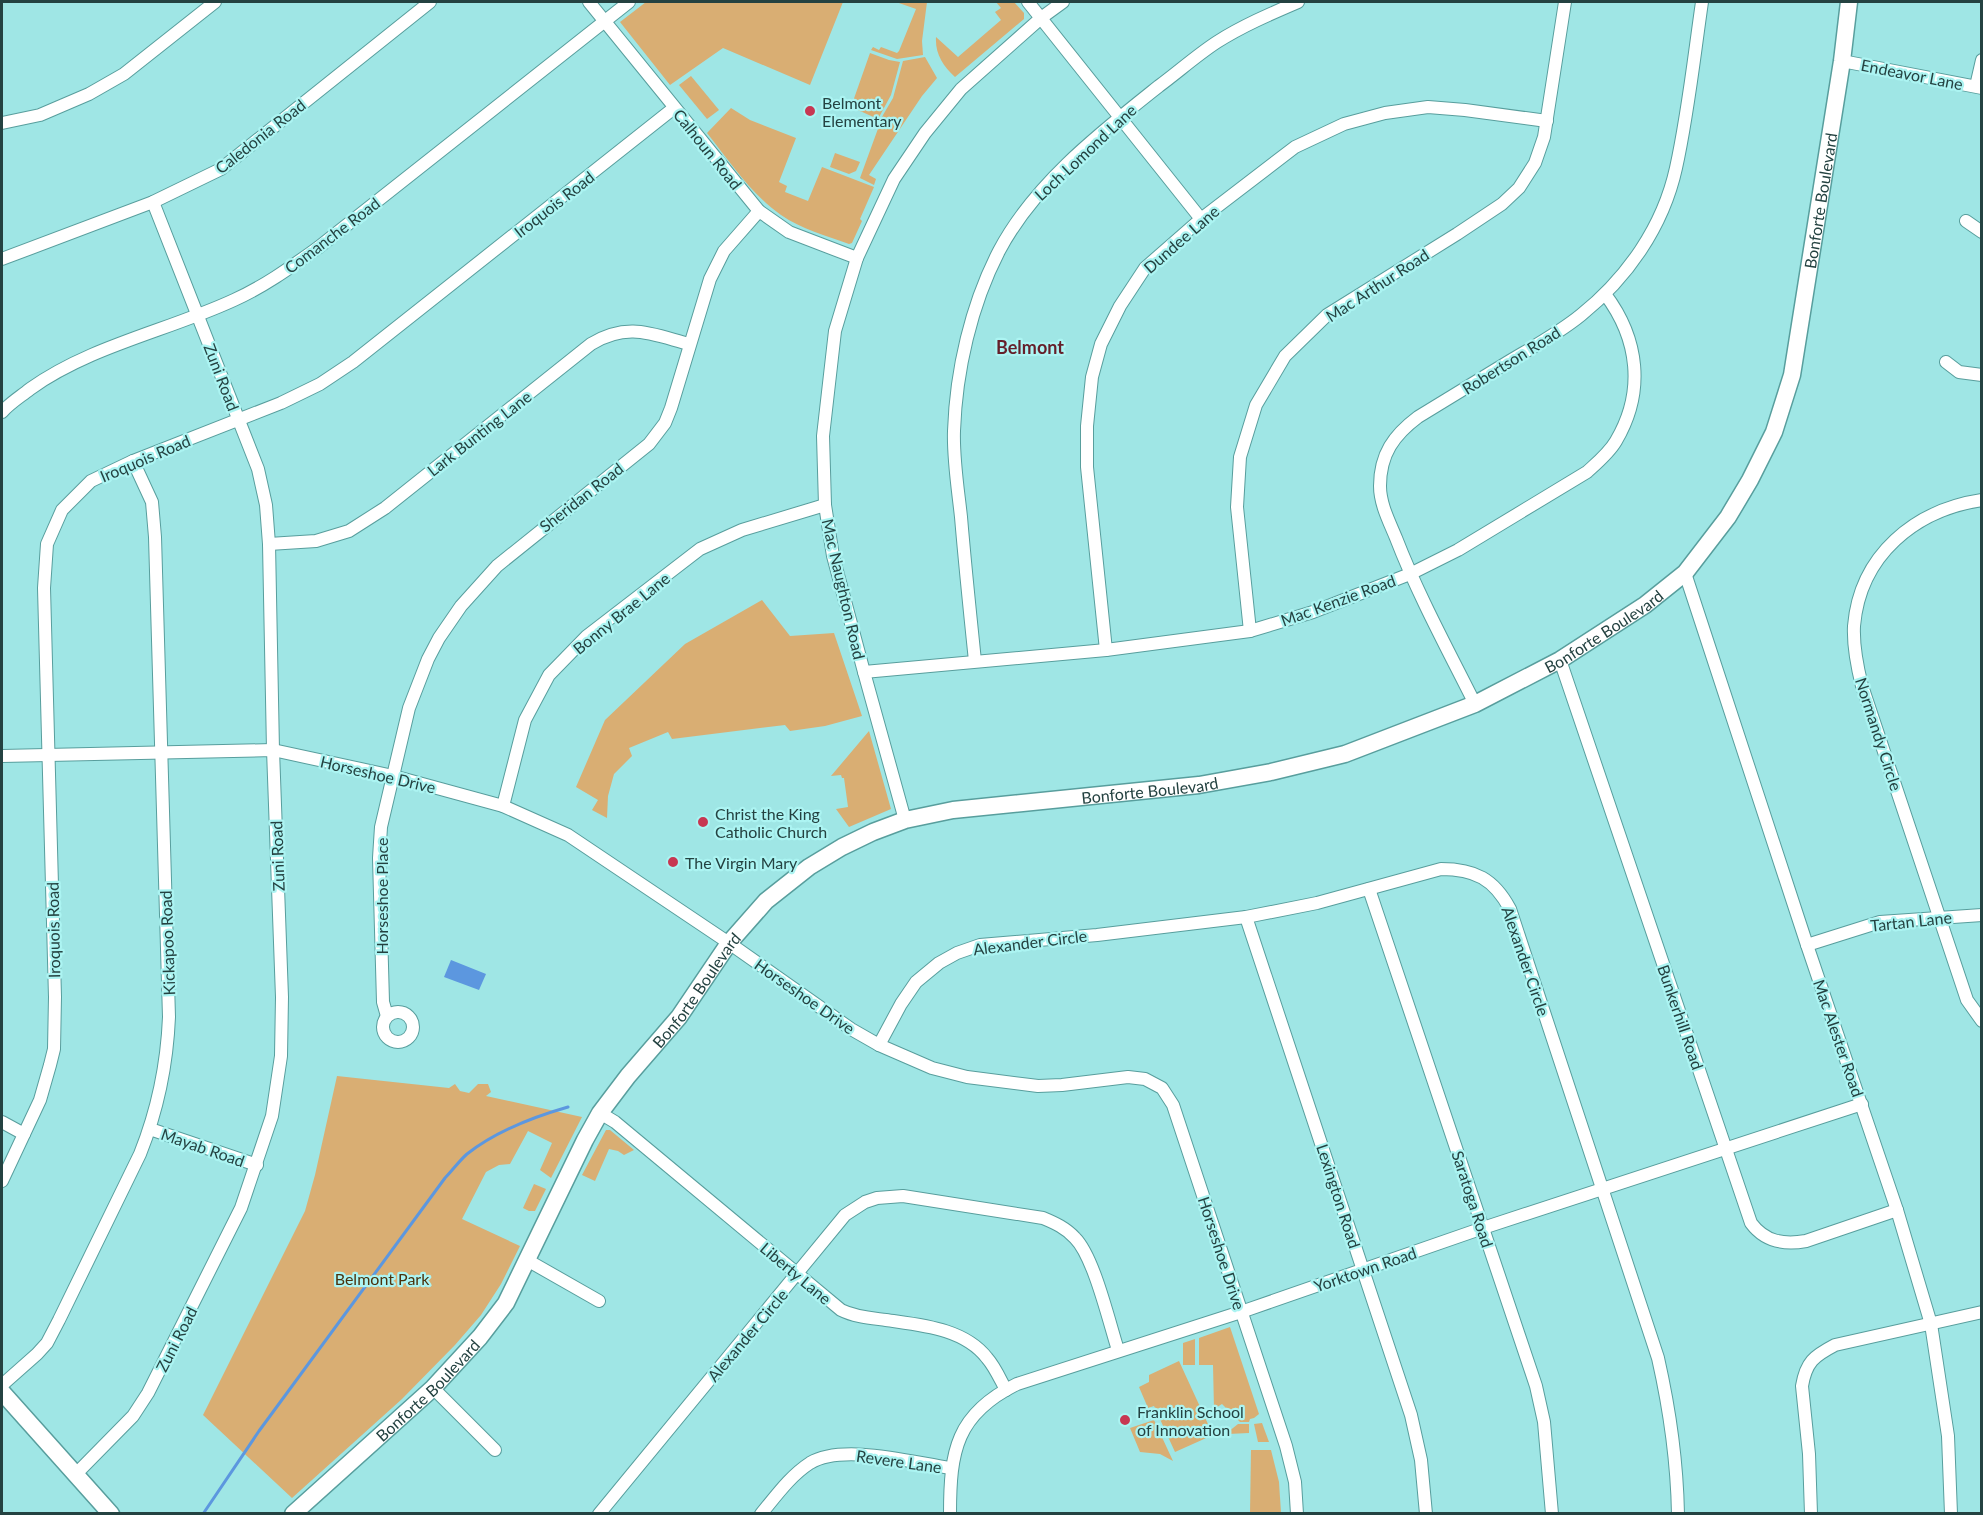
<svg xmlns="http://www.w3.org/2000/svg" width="1983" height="1515" viewBox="0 0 1983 1515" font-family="Lato,sans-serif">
  <rect width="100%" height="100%" fill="#9fe6e5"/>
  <g fill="#d9ae73">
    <polygon points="646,2 843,2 810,85 723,48 670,85 620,22"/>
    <polygon points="896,2 927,2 922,41 923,55 897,59 871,50 873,47 879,50 881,47 897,53 899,51 916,9"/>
    <path d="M996,2H1014L1024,13V19L955,77C943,66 935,54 936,37L958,57L1001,20L995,12L1001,8Z"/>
    <polygon points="870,53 889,60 900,62 891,95 878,119 851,107"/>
    <polygon points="925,57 937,78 922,96 869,175 876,179 874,185 860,178 883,115 893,98 903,61"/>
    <polygon points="691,76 719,110 707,119 679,85"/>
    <path d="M731,108L750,120L796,138L779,182L787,186L785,192L808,201L822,167L874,187L860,219L862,221L852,243L849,244C827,236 801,229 781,215C751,194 730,162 707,133Z"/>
    <polygon points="835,153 860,162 856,171 849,174 830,167"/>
    <polygon points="762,600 790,636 834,633 862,716 825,726 790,731 785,725 672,739 668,732 629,748 632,756 614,774 608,796 607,818 592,810 598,800 576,787 605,720 685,644"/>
    <polygon points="869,731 891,809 849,827 836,809 848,807 844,778 842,778 841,775 831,776"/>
    <polygon points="337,1076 449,1088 455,1084 460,1091 469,1093 478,1084 488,1084 491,1092 486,1096 582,1117 551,1178 540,1170 552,1143 528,1131 510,1164 499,1165 486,1172 462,1219 520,1246 501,1284 481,1315 455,1345 402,1399 292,1498 203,1415 305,1211 315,1175"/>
    <polygon points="606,1130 610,1130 634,1150 624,1155 618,1151 609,1149 595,1181 582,1175"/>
    <polygon points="534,1184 546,1189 535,1211 529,1211 523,1208"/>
    <polygon points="1230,1327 1259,1414 1254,1418 1250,1419 1249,1422 1240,1422 1222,1404 1214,1409 1213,1365 1199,1365 1199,1338"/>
    <polygon points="1195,1339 1195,1365 1183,1365 1183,1343"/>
    <polygon points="1179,1361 1213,1435 1175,1452 1154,1406 1148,1408 1139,1387 1149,1382 1149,1375"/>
    <polygon points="1154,1420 1173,1461 1160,1454 1140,1452 1130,1428"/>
    <polygon points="1262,1423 1269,1442 1258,1442 1254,1424"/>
    <polygon points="1238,1424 1249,1424 1249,1433 1228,1434 1228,1432"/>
    <polygon points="1251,1450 1271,1450 1279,1482 1281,1513 1250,1513"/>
  </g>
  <polygon fill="#5c97df" points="451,960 486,974 479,990 444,977"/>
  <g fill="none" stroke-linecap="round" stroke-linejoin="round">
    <path stroke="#5c97df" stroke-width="3" d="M203,1514L259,1431L445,1178C452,1171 459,1161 467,1154C495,1132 533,1117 568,1107"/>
    <g stroke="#589e9d" stroke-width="14">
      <g id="street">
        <polyline points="589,2 759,211 789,232 857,258"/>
        <polyline points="1028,2 1201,219"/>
        <polyline points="1842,61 1982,88"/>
        <polyline points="1976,86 1982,60"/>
        <polyline points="2,123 40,115 89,94 124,74 215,2"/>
        <polyline points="1966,221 1982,232"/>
        <polyline points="2,259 153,202 221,169 430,2"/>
        <polyline points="1946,362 1959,372 1982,375"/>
        <path d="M2,412C10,403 20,397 30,389C90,346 167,331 234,300C265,286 291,267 319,247L629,2"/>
        <path d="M1982,500C1915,510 1860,555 1854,626C1853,646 1857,666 1862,686L1967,1000L1982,1021"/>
        <path d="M269,544L316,541L349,531L385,508L591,344C628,322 651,334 689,344"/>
        <polyline points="1685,573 1807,945 1897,1210 1931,1324 1948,1436 1951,1514"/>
        <polyline points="1250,631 1237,507 1240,457 1256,405 1285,356 1327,315 1457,234 1502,204 1519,188 1535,163 1544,137 1565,2"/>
        <polyline points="1106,650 1087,467 1087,426 1092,377 1101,344 1120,306 1145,268 1201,219 1295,147 1344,124 1385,113 1428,107 1465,110 1547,121"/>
        <path d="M1560,660L1751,1223C1765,1242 1784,1245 1806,1241L1897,1210"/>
        <path d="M975,661C970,613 965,565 961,517C958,489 953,459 954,431C956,371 971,305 999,251C1035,183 1100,133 1159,86C1178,72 1197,55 1217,42C1242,26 1270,14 1298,2"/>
        <path d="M864,672L1106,650L1250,631L1313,612L1410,574L1458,550L1587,472C1598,462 1609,453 1616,441C1645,392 1639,339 1605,294"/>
        <path d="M1475,704C1448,650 1418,595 1396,538C1389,521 1380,504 1380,486C1380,454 1394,435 1418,417C1448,399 1478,380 1508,362C1533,347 1559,333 1581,315C1627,278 1663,227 1676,168C1688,114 1694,57 1702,2"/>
        <polyline points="2,756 273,750 393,776 503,806 568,835 729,943 851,1029 879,1045 932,1068 967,1077 1038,1086 1062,1085 1128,1077 1145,1079 1162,1088 1173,1105 1286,1446 1295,1482 1297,1514"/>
        <polyline points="503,806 525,720 549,675 587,636 700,549 742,530 825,505"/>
        <polyline points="905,820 864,672 833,556 825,505 823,436 835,331 857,258 894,179 925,133 961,89 1041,18 1063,2"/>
        <polyline points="1369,889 1536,1386 1544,1422 1552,1514"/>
        <polyline points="1246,917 1411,1415 1421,1460 1426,1514"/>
        <polyline points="1807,945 1880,922 1982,915"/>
        <circle cx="398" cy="1027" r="15"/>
        <polyline points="387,1016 383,1002 379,858 381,827 409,708 428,659 439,638 461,606 497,566 649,444 665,423 671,408 710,279 724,251 759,211"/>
        <path d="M879,1045L901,1004L916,982L939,963L957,953L980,945L1097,935L1246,917L1317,903L1441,869C1475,869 1494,879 1510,909L1658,1358C1670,1411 1677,1459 1678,1514"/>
        <path d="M600,1113L615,1122L841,1310C855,1317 871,1318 886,1320C920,1325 964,1328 987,1358C995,1367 1000,1379 1006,1390"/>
        <polyline points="2,1122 24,1134"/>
        <polyline points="150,1129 257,1165"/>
        <polyline points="2,1181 40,1100 50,1065 54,1049 55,997 44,588 47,544 62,510 91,481 133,461 281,403 320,384 353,362 674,108"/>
        <polyline points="527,1260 599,1301"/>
        <path d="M2,1385L37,1354L47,1343L59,1320L140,1154C158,1109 167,1065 169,1017L155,537L152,502L133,461"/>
        <polyline points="433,1388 495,1450"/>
        <polyline points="75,1475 133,1416 148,1393 241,1208 272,1116 281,1056 282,997 273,750 269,544 266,505 258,469 153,202"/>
        <path d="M599,1514L845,1215L865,1202L877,1198L903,1196L1043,1218C1055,1223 1066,1228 1075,1238C1094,1257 1109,1322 1118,1350"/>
        <path d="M761,1514C776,1496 790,1476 810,1463C843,1443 914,1463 951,1468"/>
        <path d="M950,1514C950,1451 956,1414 1017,1384L1241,1312L1483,1228L1862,1104"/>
        <path d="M1811,1514L1809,1454L1802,1386C1806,1362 1814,1356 1835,1345L1982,1312"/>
      </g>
    </g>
    <g stroke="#589e9d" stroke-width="19">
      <g id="secondary">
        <polyline points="2,1392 111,1514"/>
        <path id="s1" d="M293,1514L433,1388L480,1337L506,1303L585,1140L600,1113L628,1076L679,1017L729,943L766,901L809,867L842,847L873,832L905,820L953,810L1199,785L1271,772L1345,754L1475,704L1560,660L1645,605L1685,573L1728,517L1750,480L1774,432L1792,375L1842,61L1849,2"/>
      </g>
    </g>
    <use href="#street" stroke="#fff" stroke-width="12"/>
    <use href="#secondary" stroke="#fff" stroke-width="16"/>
  </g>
  <g fill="#c73752" stroke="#acf4f2" stroke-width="2">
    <circle cx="810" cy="111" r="6"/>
    <circle cx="703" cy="822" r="6"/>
    <circle cx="673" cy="862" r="6"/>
    <circle cx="1125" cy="1420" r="6"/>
  </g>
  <g text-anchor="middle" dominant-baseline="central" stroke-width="4.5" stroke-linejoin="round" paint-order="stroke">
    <g font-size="16" fill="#244241" stroke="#acf4f2">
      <text transform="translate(1912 74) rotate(11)">Endeavor Lane</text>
      <text transform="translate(260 136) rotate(-38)">Caledonia Road</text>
      <text transform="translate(708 149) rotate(51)">Calhoun Road</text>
      <text transform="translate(1085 152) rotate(-43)">Loch Lomond Lane</text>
      <text stroke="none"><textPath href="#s1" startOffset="2181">Bonforte Boulevard</textPath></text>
      <text transform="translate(554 204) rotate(-38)">Iroquois Road</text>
      <text transform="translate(332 235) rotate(-37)">Comanche Road</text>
      <text transform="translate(1181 239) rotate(-41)">Dundee Lane</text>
      <text transform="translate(1377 285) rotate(-33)">Mac Arthur Road</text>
      <text transform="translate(1511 360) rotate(-32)">Robertson Road</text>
      <text transform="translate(222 377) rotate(69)">Zuni Road</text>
      <text transform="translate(479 433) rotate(-38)">Lark Bunting Lane</text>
      <text transform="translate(145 458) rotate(-23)">Iroquois Road</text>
      <text transform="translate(581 497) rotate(-38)">Sheridan Road</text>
      <text transform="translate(844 589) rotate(77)">Mac Naughton Road</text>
      <text transform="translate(1338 600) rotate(-20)">Mac Kenzie Road</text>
      <text transform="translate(621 613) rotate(-39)">Bonny Brae Lane</text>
      <text stroke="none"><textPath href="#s1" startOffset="1677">Bonforte Boulevard</textPath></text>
      <text transform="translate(1879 734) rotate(72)">Normandy Circle</text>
      <text transform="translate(378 774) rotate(13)">Horseshoe Drive</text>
      <text stroke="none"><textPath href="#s1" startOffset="1191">Bonforte Boulevard</textPath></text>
      <text transform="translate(277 856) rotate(-92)">Zuni Road</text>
      <text transform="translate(381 896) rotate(-90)">Horseshoe Place</text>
      <text transform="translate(1911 921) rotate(-6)">Tartan Lane</text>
      <text transform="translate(53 930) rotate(-91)">Iroquois Road</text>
      <text transform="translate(1030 942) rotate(-7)">Alexander Circle</text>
      <text transform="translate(167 943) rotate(-92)">Kickapoo Road</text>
      <text transform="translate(1526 961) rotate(71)">Alexander Circle</text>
      <text stroke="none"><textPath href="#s1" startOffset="669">Bonforte Boulevard</textPath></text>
      <text transform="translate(805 996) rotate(35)">Horseshoe Drive</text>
      <text transform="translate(1681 1017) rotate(71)">Bunkerhill Road</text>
      <text transform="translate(1839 1038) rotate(71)">Mac Alester Road</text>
      <text transform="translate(203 1147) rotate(19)">Mayab Road</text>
      <text transform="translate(1339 1196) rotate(72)">Lexington Road</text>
      <text transform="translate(1473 1199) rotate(72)">Saratoga Road</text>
      <text transform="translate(1222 1253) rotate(72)">Horseshoe Drive</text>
      <text transform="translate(1365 1269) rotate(-19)">Yorktown Road</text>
      <text transform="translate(796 1273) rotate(40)">Liberty Lane</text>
      <text transform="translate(747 1335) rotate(-50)">Alexander Circle</text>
      <text transform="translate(176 1339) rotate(-63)">Zuni Road</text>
      <text stroke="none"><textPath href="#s1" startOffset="183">Bonforte Boulevard</textPath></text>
      <text transform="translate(899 1461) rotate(8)">Revere Lane</text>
    </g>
    <g font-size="16" fill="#244241" stroke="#acf4f2" text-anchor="start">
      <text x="822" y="102">Belmont<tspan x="822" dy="18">Elementary</tspan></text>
      <text x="715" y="813">Christ the King<tspan x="715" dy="18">Catholic Church</tspan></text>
      <text x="685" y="862">The Virgin Mary</text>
      <text x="1137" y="1411">Franklin School<tspan x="1137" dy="18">of Innovation</tspan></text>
    </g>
    <g font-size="16" fill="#4a320d" stroke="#acf4f2">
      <text x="382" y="1278">Belmont Park</text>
    </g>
    <g font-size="18" font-weight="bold" fill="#651f2a" stroke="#acf4f2">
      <text x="1030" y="347">Belmont</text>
    </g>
  </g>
  <rect width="1983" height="1515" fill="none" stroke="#244241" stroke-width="6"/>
</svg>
